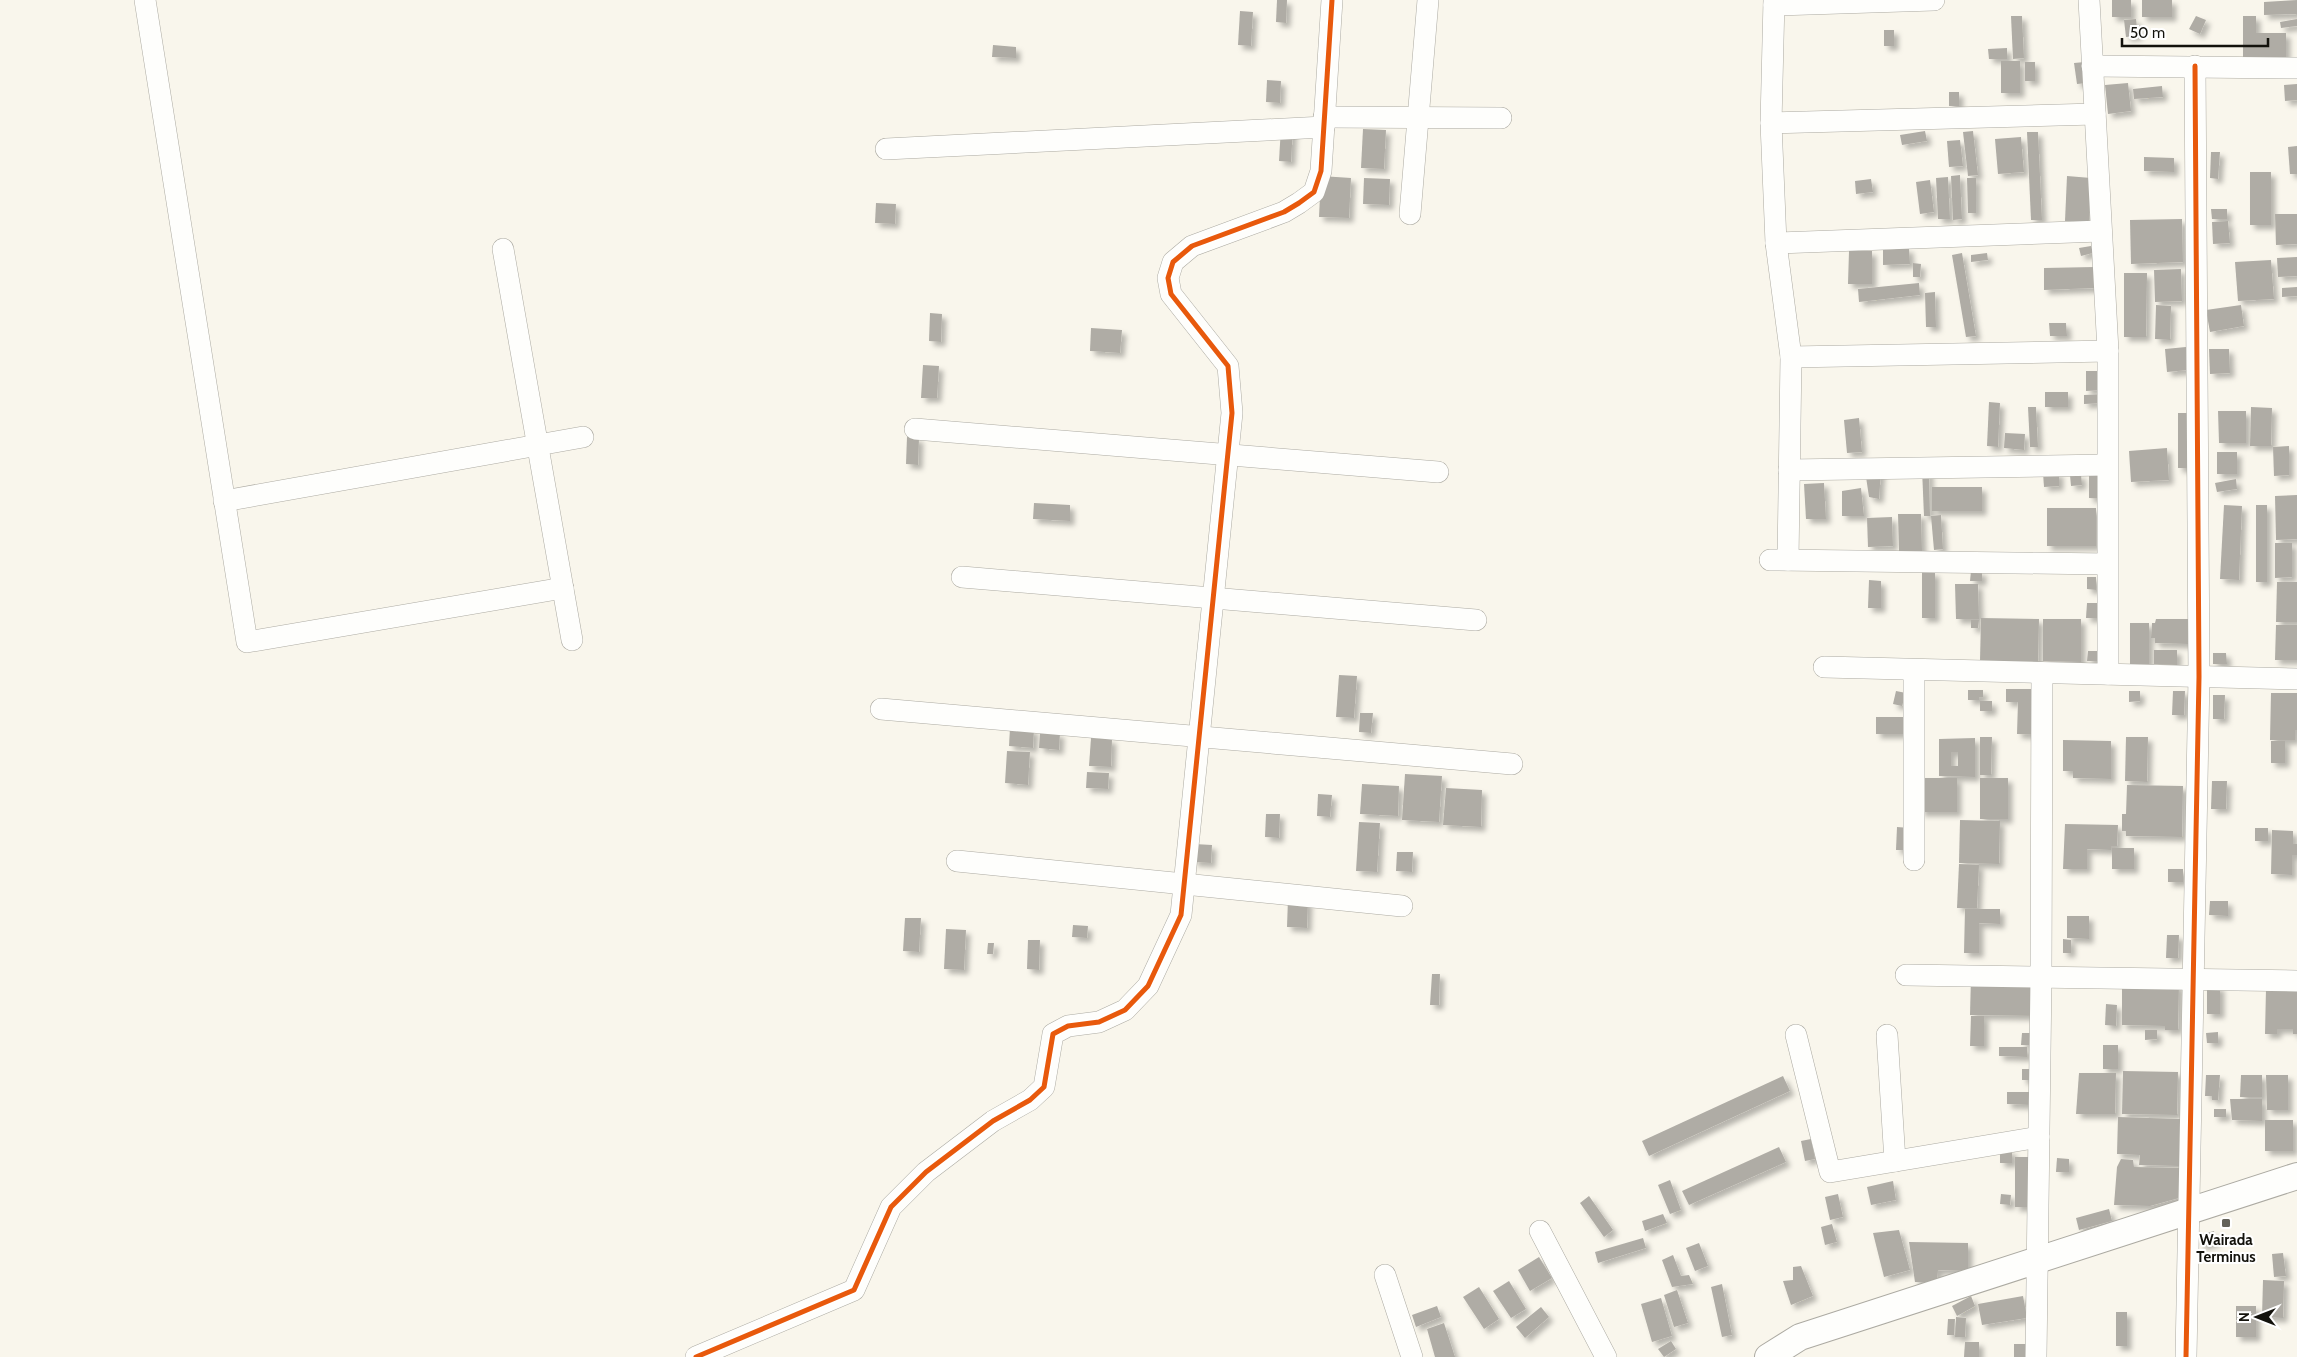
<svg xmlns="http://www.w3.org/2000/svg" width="2297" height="1357" viewBox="0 0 2297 1357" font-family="Cabin,sans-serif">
  <defs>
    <filter id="shadow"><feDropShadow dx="4.5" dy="4.5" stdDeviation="2.5" flood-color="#0004"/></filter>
  </defs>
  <rect width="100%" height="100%" fill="#f9f6ec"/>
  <g fill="#afaca5" fill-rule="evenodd" filter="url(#shadow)">
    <polygon points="1277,0 1287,0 1286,23 1276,22"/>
    <rect x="2112" y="0" width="19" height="17"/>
    <rect x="2142" y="0" width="30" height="17"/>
    <polygon points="2297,0 2297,14 2264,15 2264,2"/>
    <polygon points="1240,11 1253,12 1251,46 1238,45"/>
    <polygon points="2011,16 2022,16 2024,58 2013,59"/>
    <polygon points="2196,16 2206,20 2200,34 2189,29"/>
    <polygon points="2243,16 2256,16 2256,33 2286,33 2286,58 2243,58"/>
    <polygon points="2136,19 2138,36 2126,37 2124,20"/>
    <polygon points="2297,19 2297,26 2281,28 2280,22"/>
    <rect x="1884" y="30" width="10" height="16"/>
    <polygon points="993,45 1016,47 1016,58 992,57"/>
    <polygon points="2007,48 2007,59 1989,59 1988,49"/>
    <rect x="2001" y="61" width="19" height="32"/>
    <rect x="2025" y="62" width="10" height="19"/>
    <polygon points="2085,62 2087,83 2077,84 2074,63"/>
    <polygon points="1267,80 1281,81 1280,103 1266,102"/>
    <polygon points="2128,83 2131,111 2108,114 2105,85"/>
    <polygon points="2297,84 2297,100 2285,101 2284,85"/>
    <polygon points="2162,86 2163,97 2134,99 2133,89"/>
    <rect x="1949" y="92" width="10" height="14"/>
    <polygon points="1281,127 1293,128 1291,162 1279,161"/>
    <polygon points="1363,129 1386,130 1384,169 1361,168"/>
    <polygon points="1925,131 1927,141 1902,145 1900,135"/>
    <polygon points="1973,131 1978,175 1968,176 1963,132"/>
    <polygon points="2027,132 2038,132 2042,220 2031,220"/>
    <polygon points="2021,137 2024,172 1998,174 1995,139"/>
    <polygon points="1960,140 1963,166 1949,167 1947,141"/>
    <polygon points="2297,146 2297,174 2290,174 2288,147"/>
    <polygon points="2211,152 2220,152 2218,179 2210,178"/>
    <polygon points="2144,157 2174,158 2174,172 2144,171"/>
    <rect x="2250" y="172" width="21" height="53"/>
    <polygon points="1960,175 1962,219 1953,220 1951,176"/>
    <polygon points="1321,176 1351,178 1349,218 1319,217"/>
    <polygon points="2067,176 2091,178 2089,223 2065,221"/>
    <polygon points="1948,177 1950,219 1938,219 1936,178"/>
    <polygon points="1364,178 1390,179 1389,205 1363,204"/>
    <polygon points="1967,178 1976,178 1976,213 1968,213"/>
    <polygon points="1871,179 1873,192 1856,194 1855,181"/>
    <polygon points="1930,180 1934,212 1920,214 1916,182"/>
    <polygon points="876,203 896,204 895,224 875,223"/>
    <polygon points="2211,209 2227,209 2227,219 2212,219"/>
    <polygon points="2275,214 2297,214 2297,244 2276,245"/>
    <polygon points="2182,219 2183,262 2131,264 2130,220"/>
    <polygon points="2228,221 2230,243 2213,244 2212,222"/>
    <polygon points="2091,246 2093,253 2081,256 2079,248"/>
    <polygon points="1909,248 1910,264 1883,265 1883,250"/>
    <polygon points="1849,251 1872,251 1872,284 1848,284"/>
    <polygon points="1962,253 1976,336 1966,337 1952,255"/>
    <polygon points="1987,253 1988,260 1971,262 1971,255"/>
    <polygon points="2297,257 2297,276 2278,277 2277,258"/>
    <polygon points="2271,260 2274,299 2238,301 2235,262"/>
    <polygon points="1913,263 1921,264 1920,277 1913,277"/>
    <polygon points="2095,267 2095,288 2044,290 2044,268"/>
    <polygon points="2181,269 2182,301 2155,302 2154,270"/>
    <polygon points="2124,273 2147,273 2146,337 2124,337"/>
    <polygon points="1919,283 1920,295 1859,302 1858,289"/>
    <polygon points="2297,287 2297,296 2282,297 2282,288"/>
    <polygon points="1935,292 1936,327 1926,327 1925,293"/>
    <polygon points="2156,305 2171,306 2170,340 2155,339"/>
    <polygon points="2241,305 2244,326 2210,332 2206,310"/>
    <polygon points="930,313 942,314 941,342 929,341"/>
    <polygon points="2049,323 2066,323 2067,336 2050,336"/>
    <polygon points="1091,328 1122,330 1120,353 1090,351"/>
    <polygon points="2186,347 2188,370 2167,372 2165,349"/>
    <polygon points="2209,349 2229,349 2230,373 2210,374"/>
    <polygon points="923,365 939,366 937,398 921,398"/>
    <polygon points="2086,371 2103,371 2103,390 2086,391"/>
    <rect x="2045" y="392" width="23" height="15"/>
    <polygon points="2104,394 2105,403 2084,404 2084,395"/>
    <polygon points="1989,402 2000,403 1998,447 1987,446"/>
    <polygon points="2028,407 2036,407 2038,447 2030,447"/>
    <polygon points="2251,407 2272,408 2271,446 2250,446"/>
    <polygon points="2218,411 2246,411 2246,443 2219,443"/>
    <rect x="2178" y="413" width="11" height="55"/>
    <polygon points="1859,418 1862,452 1847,453 1844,420"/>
    <polygon points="2005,433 2025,434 2024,450 2004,448"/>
    <polygon points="907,437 919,438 918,465 906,464"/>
    <polygon points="2289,446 2289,475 2274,476 2273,447"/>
    <polygon points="2167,448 2169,480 2131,482 2129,451"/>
    <rect x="2217" y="452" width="20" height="22"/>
    <polygon points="1922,469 1929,469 1930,516 1924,516"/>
    <polygon points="1865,470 1881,471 1879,499 1869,497"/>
    <polygon points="2059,472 2059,486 2044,487 2043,473"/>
    <polygon points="2089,472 2103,473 2103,499 2089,498"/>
    <polygon points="2081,474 2082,485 2071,486 2070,475"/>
    <polygon points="2236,479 2237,489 2217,492 2215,483"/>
    <polygon points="1824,483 1826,519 1806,519 1804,484"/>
    <rect x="1932" y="487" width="50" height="24"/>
    <polygon points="1861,488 1864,516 1842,516 1842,491"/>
    <polygon points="2297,495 2297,539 2276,540 2275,496"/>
    <polygon points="1034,503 1070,505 1070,521 1033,519"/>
    <polygon points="2224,505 2242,506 2239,580 2220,579"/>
    <rect x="2256" y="505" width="11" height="77"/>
    <rect x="2047" y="508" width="49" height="38"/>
    <polygon points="1898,514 1921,514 1922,551 1899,551"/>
    <polygon points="1941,515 1943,549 1934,550 1931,516"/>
    <polygon points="1892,517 1893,546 1868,547 1867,518"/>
    <polygon points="2275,543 2292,543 2292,577 2275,578"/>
    <polygon points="1971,571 1982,571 1982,581 1970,581"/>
    <rect x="1922" y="572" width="13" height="46"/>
    <polygon points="2087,577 2096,577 2096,590 2087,589"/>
    <polygon points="1869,580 1881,581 1881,608 1868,608"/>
    <polygon points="2277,582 2297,582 2297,622 2276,622"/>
    <polygon points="1955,584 1978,584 1979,619 1956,619"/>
    <polygon points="2087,603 2100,603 2100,618 2086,618"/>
    <polygon points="1981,618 2039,619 2038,662 1980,661"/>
    <polygon points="2043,619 2081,619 2081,662 2043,661"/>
    <polygon points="2156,619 2189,619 2188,644 2155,643 2155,638 2151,638 2152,623 2155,623"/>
    <polygon points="1971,620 1979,620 1978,628 1971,628"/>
    <rect x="2130" y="623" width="19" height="41"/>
    <polygon points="2276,625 2297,625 2297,660 2275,660"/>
    <polygon points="2154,650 2177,650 2177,665 2154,664"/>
    <polygon points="2088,651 2099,651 2099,661 2087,661"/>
    <polygon points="2213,653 2226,653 2227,664 2213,664"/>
    <polygon points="1339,675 1357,676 1354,718 1336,717"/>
    <polygon points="2006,689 2039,689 2039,735 2017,734 2018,702 2006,702"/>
    <polygon points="1968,690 1983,690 1983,697 1979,697 1979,700 1968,700"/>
    <polygon points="1896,691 1906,693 1902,706 1893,704"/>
    <polygon points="2129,691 2140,691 2140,701 2129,702"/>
    <polygon points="2173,691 2185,691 2184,715 2172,715"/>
    <polygon points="2271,693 2297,693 2297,730 2295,730 2295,740 2270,740"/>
    <polygon points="2213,695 2225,695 2224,719 2213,719"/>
    <rect x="1980" y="701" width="12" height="10"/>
    <polygon points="1360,713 1373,713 1371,733 1359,732"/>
    <rect x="1876" y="717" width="27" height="17"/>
    <polygon points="1010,728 1034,729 1033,748 1009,746"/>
    <polygon points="1040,732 1060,733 1059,750 1039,748"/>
    <polygon points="1980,737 1992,737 1991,775 1980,775"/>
    <polygon points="2126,737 2148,737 2147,782 2125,781"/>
    <polygon points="1091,738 1112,739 1111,767 1089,766"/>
    <path d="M1975,738V777L1939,776V739ZM1951,752H1958V766H1951Z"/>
    <polygon points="2063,740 2111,741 2111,779 2073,778 2073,771 2063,771"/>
    <rect x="2271" y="741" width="14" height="22"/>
    <polygon points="1007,751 1030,752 1028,785 1005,783"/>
    <polygon points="1087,772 1109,773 1108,789 1086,788"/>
    <polygon points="1405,774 1442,776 1439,822 1402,820"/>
    <rect x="1920" y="778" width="37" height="34"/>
    <rect x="1980" y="778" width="28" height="41"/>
    <polygon points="2212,781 2227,781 2226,809 2211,809"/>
    <polygon points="1362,784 1399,786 1398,816 1360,814"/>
    <polygon points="2127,785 2183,786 2182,837 2126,836 2126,831 2122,831 2122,814 2126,814"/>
    <polygon points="1446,788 1482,790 1481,827 1443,825"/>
    <polygon points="1318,794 1332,795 1330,817 1317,816"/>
    <polygon points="1266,814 1280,814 1279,838 1265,837"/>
    <polygon points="1960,820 2000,821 1999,864 1959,863"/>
    <polygon points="1359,822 1380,823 1377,872 1356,871"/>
    <polygon points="2065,824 2118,825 2117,846 2111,846 2111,850 2087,849 2087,869 2063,869"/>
    <polygon points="1897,827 1910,828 1909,850 1896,850"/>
    <rect x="2255" y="828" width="13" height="13"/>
    <polygon points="2272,830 2293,831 2293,844 2297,844 2297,855 2292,855 2292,875 2271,874"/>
    <polygon points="1194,844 1212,845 1211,863 1193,862"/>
    <rect x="2112" y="848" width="22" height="21"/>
    <polygon points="1397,852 1413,852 1412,872 1396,871"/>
    <polygon points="1959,864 1979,865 1977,908 1957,908"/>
    <rect x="2168" y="869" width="15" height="13"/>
    <polygon points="1288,899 1308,900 1307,928 1287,927"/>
    <polygon points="2210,901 2228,901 2228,916 2209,915"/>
    <polygon points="1965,909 2000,909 2000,924 1979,923 1979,953 1964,953"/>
    <polygon points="2067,916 2089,916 2089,939 2067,938"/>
    <polygon points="905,918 921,918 919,952 903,951"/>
    <polygon points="1073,925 1088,926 1087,938 1072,937"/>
    <polygon points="946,929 966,930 964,970 944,969"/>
    <polygon points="2167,935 2179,935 2178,958 2166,958"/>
    <polygon points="2063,939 2071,940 2071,953 2063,953"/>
    <polygon points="1028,940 1040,940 1039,970 1027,969"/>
    <polygon points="988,943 994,943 993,954 987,954"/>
    <polygon points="1432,974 1440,974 1439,1005 1430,1005"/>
    <polygon points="1971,977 2040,979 2039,1016 1970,1015"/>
    <polygon points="2122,983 2179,984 2178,1030 2165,1030 2165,1026 2122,1025"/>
    <rect x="2207" y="986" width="13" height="28"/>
    <polygon points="2266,989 2297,990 2297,1034 2293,1034 2293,1029 2277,1029 2277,1034 2265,1034"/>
    <polygon points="2106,1004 2117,1005 2116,1026 2105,1025"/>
    <polygon points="1971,1016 1984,1016 1984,1046 1970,1046"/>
    <polygon points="2145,1030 2157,1030 2157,1039 2145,1040"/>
    <polygon points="2218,1032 2218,1043 2207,1043 2206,1033"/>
    <polygon points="2022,1033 2031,1033 2031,1045 2021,1045"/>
    <rect x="2103" y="1045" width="15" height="24"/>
    <polygon points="1999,1047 2027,1047 2027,1057 1999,1056"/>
    <rect x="2022" y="1069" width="10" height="11"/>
    <polygon points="2123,1071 2178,1072 2177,1115 2122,1114"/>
    <polygon points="2079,1073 2116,1073 2115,1114 2076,1114"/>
    <polygon points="2206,1075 2220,1075 2218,1100 2212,1100 2212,1096 2205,1096"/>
    <polygon points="2241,1075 2262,1075 2262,1097 2240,1097"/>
    <polygon points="2266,1075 2288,1075 2288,1110 2267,1110"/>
    <polygon points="1783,1076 1790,1091 1649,1156 1642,1141"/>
    <polygon points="2007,1092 2031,1092 2031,1105 2007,1104"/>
    <polygon points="2230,1099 2262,1099 2262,1121 2232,1120"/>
    <rect x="2214" y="1109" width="12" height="8"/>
    <polygon points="2118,1117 2180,1119 2179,1166 2139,1165 2140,1155 2117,1154"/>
    <rect x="2265" y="1120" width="28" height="31"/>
    <polygon points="1811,1139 1815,1159 1805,1161 1801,1141"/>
    <polygon points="1779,1147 1786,1162 1689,1205 1682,1191"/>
    <rect x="2000" y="1150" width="12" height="13"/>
    <rect x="2015" y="1157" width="16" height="50"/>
    <polygon points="2057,1158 2069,1159 2069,1172 2056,1172"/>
    <polygon points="2121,1159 2133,1160 2134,1167 2180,1168 2179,1198 2150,1206 2114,1205 2117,1167"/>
    <polygon points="1670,1180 1681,1210 1670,1214 1658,1185"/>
    <polygon points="1893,1181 1896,1200 1871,1205 1867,1187"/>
    <polygon points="1838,1194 1843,1217 1830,1220 1825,1197"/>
    <polygon points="2001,1194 2011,1195 2010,1205 2000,1204"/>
    <polygon points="1589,1196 1613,1230 1604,1237 1580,1203"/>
    <polygon points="2109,1209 2112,1221 2079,1230 2076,1218"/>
    <polygon points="1663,1214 1667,1223 1645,1231 1642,1221"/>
    <polygon points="1832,1224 1837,1242 1825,1245 1821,1227"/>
    <polygon points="1899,1230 1910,1270 1884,1277 1873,1233"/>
    <polygon points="2214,1231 2216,1242 2201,1246 2199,1235"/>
    <polygon points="1643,1238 1646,1248 1598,1263 1595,1252"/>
    <polygon points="1909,1242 1968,1243 1968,1271 1938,1270 1937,1282 1915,1282"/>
    <polygon points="1699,1243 1708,1266 1695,1271 1686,1248"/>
    <polygon points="2283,1253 2286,1276 2274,1277 2272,1254"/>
    <polygon points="1673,1255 1681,1276 1689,1275 1693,1284 1672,1287 1662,1260"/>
    <polygon points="1539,1257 1552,1278 1530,1291 1518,1270"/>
    <polygon points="1801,1266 1813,1296 1791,1305 1783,1281 1793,1280 1793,1267"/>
    <polygon points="2263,1280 2284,1281 2283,1318 2262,1317"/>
    <polygon points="1509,1281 1526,1309 1511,1318 1493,1291"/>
    <polygon points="1722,1284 1732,1335 1722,1337 1711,1287"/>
    <polygon points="1479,1287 1499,1319 1484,1329 1463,1297"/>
    <polygon points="1677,1290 1688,1323 1674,1327 1664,1295"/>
    <polygon points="1971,1296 1975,1306 1957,1316 1952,1306"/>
    <polygon points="2023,1296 2027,1318 1982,1325 1978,1304"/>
    <polygon points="1661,1298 1672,1336 1652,1342 1641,1304"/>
    <polygon points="1437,1306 1441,1317 1416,1327 1412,1315"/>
    <rect x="2236" y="1306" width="20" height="31"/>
    <polygon points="1541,1307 1549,1317 1525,1338 1516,1327"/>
    <rect x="2116" y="1312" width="11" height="34"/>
    <polygon points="1956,1317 1966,1318 1965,1337 1955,1337"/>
    <polygon points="1948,1319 1955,1319 1954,1335 1947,1335"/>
    <polygon points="1444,1323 1455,1357 1435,1357 1427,1329"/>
    <polygon points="1671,1341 1676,1349 1664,1357 1658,1349"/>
    <polygon points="1965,1342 1979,1342 1979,1357 1964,1357"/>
    <rect x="2014" y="1344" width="12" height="13"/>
  </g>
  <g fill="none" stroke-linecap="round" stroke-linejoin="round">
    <g stroke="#acaaa2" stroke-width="22">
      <g id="minor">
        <polyline points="145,0 247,642 563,588"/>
        <polyline points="1774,0 1771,123 1776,243 1791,357 1788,560"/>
        <polyline points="2089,0 2108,351 2108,674"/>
        <polyline points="1774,5 1934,0"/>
        <polyline points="2092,66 2297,68"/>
        <polyline points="1324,117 1501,118"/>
        <polyline points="1771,123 2095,114"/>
        <polyline points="886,149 1324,127"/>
        <polyline points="1410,214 1428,0"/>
        <polyline points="1776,243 2101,231"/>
        <polyline points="503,249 572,640"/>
        <polyline points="1791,357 2108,351"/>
        <polyline points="915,429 1438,472"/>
        <polyline points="1789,470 2107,465"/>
        <polyline points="224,501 583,437"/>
        <polyline points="1770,560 2107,564"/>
        <polyline points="962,577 1476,620"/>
        <polyline points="1824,667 2297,679"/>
        <polyline points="881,709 1512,764"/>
        <polyline points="1914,860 1914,670"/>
        <polyline points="957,861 1402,906"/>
        <polyline points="1906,975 2297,981"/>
        <polyline points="1796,1035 1830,1172 2039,1137"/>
        <polyline points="1887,1035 1895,1161"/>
        <polyline points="1540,1231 1606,1357"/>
        <polyline points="1385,1275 1412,1357"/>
        <polyline points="696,1357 854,1290 891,1207 926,1172 993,1121 1030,1100 1044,1087 1053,1034 1068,1026 1099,1022 1125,1010 1148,986 1181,915 1232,413 1228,366 1171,294 1168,278 1173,262 1192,246 1284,212 1299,203 1314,192 1321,171 1332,0"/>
        <polyline points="2036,1357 2041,978 2042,673"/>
        <polyline points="2186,1357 2199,677 2195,66"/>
      </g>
    </g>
    <g stroke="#acaaa2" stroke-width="28">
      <polyline id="tertiary" points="1768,1357 1800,1337 2297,1176"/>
    </g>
    <use href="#minor" stroke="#fefefc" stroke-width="21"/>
    <use href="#tertiary" stroke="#fefefc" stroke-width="26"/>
    <g stroke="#fff" stroke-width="8">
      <g id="cycleway">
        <polyline points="696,1357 854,1290 891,1207 926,1172 993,1121 1030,1100 1044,1087 1053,1034 1068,1026 1099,1022 1125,1010 1148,986 1181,915 1232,413 1228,366 1171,294 1168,278 1173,262 1192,246 1284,212 1299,203 1314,192 1321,171 1332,0"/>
        <polyline points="2186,1357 2199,677 2195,66"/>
      </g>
    </g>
    <use href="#cycleway" stroke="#e8590c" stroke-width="5"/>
  </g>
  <rect fill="#64625a" stroke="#fff" stroke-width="2" x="2221" y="1218" width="10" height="10" rx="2.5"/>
  <g text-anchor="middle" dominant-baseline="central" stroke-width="4" stroke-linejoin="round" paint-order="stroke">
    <g font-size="15" font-weight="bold" fill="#13120c" stroke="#fff">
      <text x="2226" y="1240">Wairada<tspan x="2226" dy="17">Terminus</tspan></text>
    </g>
  </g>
  <g transform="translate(2257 1317) rotate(270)" stroke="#ffffff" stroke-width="4" paint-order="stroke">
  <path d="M0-4L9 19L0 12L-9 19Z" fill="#13120c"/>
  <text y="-8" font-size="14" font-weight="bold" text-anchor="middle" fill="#13120c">N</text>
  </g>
  <path d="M2122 38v8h146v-8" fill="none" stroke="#13120c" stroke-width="2.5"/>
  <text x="2130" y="38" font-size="15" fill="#13120c" stroke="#ffffff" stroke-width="4" paint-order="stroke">50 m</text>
</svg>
